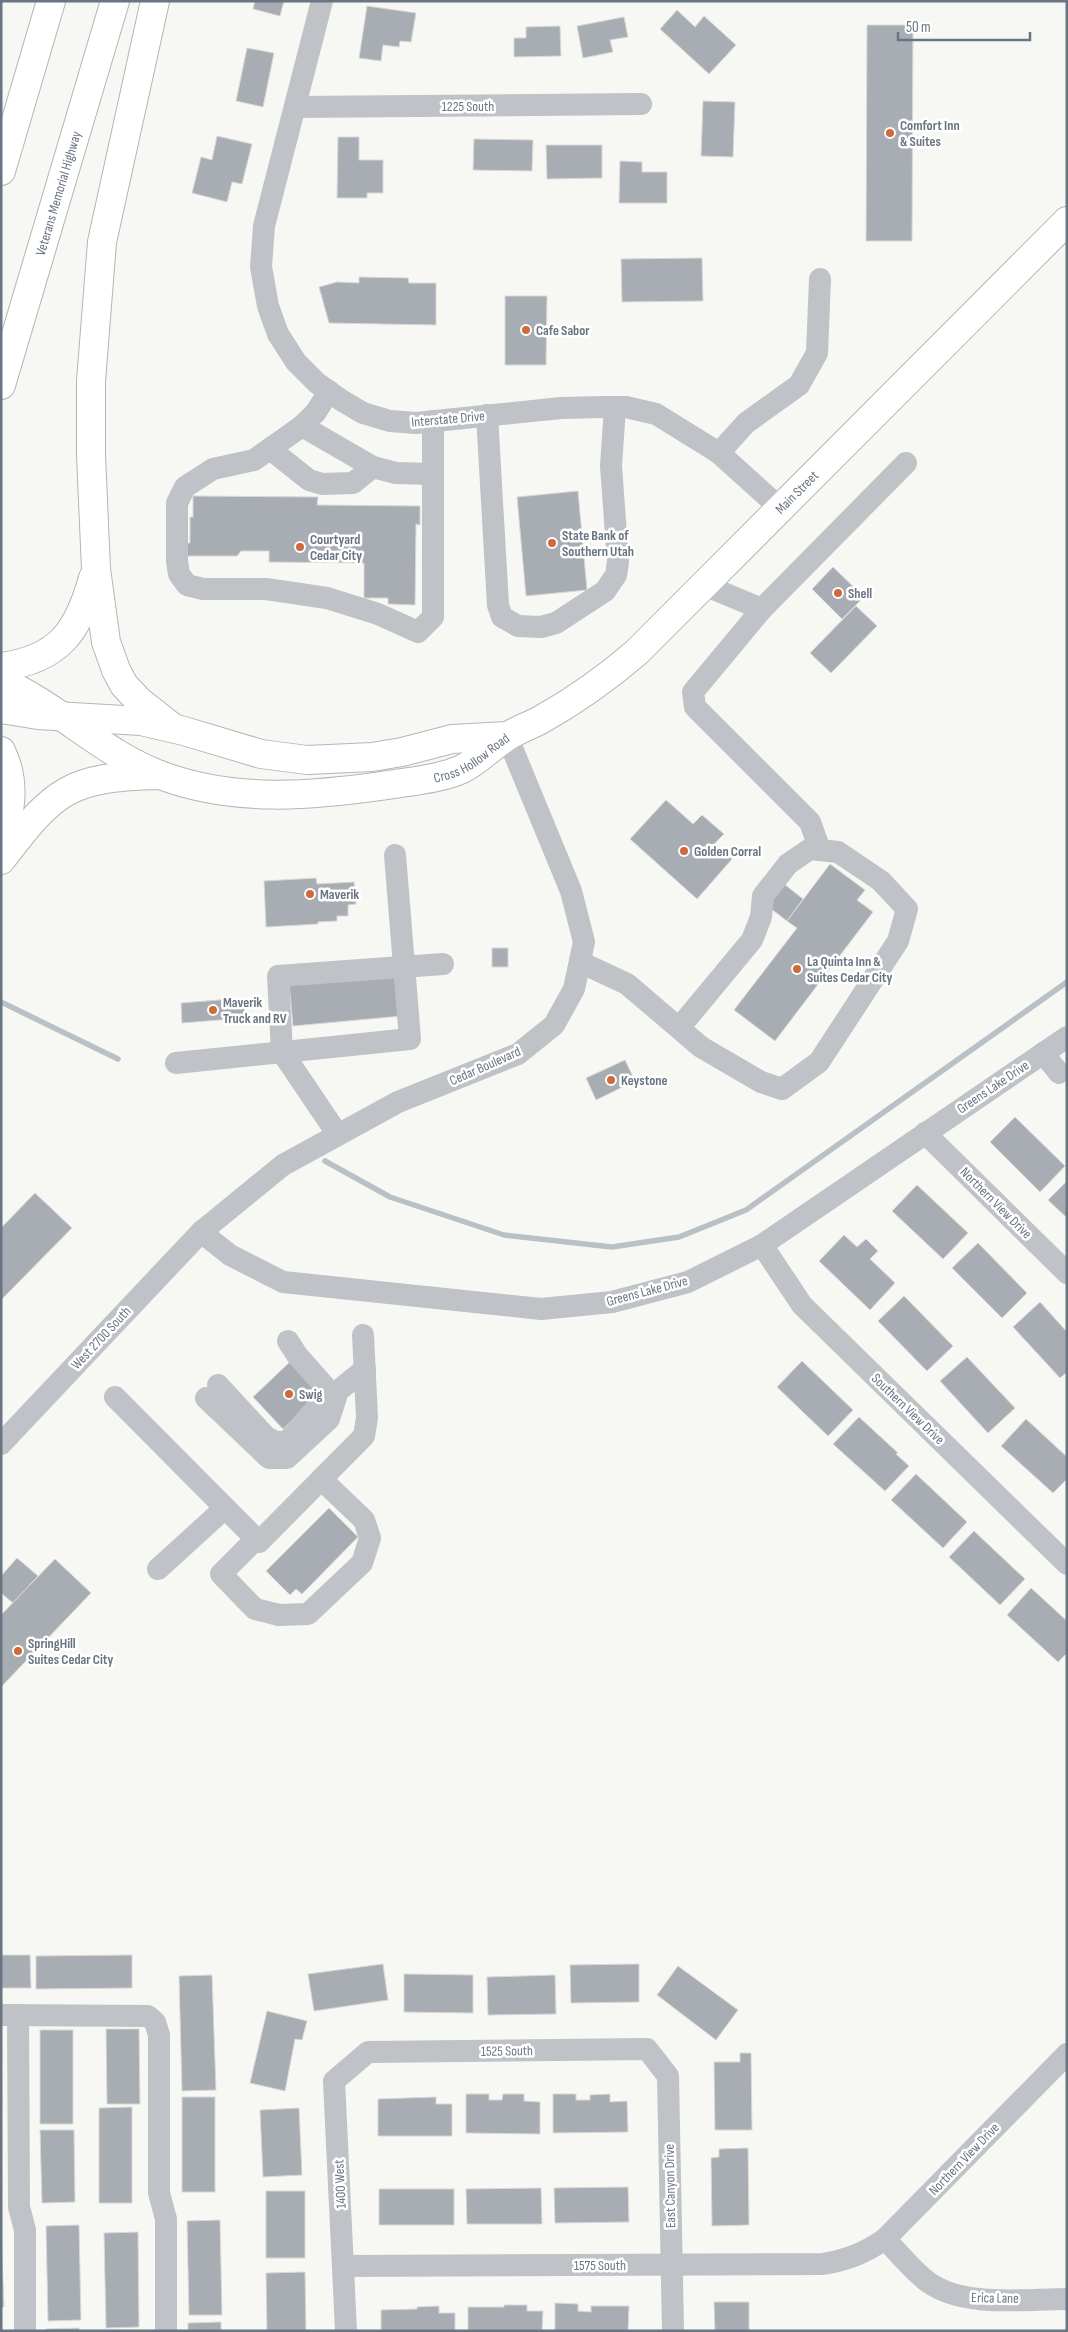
<svg xmlns="http://www.w3.org/2000/svg" width="1068" height="2332" viewBox="0 0 1068 2332" font-family="'Sofia Sans Condensed',sans-serif">
  <rect width="100%" height="100%" fill="#f7f7f4"/>
  <g fill="none" stroke-linecap="round" stroke-linejoin="round">
    <g stroke="#b9c1c6" stroke-width="5.5">
      <polyline points="1,1002 118,1059"/>
      <polyline points="325,1161 390,1197 504,1235 612,1247 679,1237 746,1210 1067,982"/>
    </g>
  </g>
  <g fill="#a8adb4" stroke="#d8d8d7">
    <polygon points="255,1 284,1 280,16 253,9"/>
    <polygon points="367,6 416,13 411,42 400,41 399,47 383,45 381,61 359,58"/>
    <polygon points="677,10 695,27 704,16 736,45 709,74 660,29"/>
    <polygon points="624,17 628,37 610,40 613,52 583,58 577,26"/>
    <polygon points="867,25 913,25 912,241 866,241"/>
    <polygon points="560,26 561,56 514,57 514,38 526,38 526,27"/>
    <polygon points="247,48 274,53 263,107 236,101"/>
    <polygon points="703,101 735,102 733,157 701,156"/>
    <polygon points="217,136 252,144 242,184 232,182 227,202 192,193 201,157 212,160"/>
    <polygon points="338,137 359,137 359,160 383,160 383,193 367,193 367,198 337,198"/>
    <polygon points="474,139 533,140 532,171 473,170"/>
    <polygon points="546,145 602,145 602,178 547,179"/>
    <polygon points="620,161 642,162 642,172 667,172 667,203 619,203"/>
    <polygon points="702,258 703,301 622,302 621,259"/>
    <polygon points="359,277 408,278 409,283 436,283 436,325 329,323 319,287 337,282 359,283"/>
    <polygon points="505,296 547,296 546,365 505,365"/>
    <polygon points="578,491 587,590 526,596 517,497"/>
    <polygon points="193,496 318,497 317,505 420,506 420,525 416,524 415,605 388,604 388,598 364,598 364,563 269,562 269,551 241,551 237,556 184,556 184,543 190,543 190,517 193,517"/>
    <polygon points="833,567 864,597 842,619 812,589"/>
    <polygon points="856,606 877,626 831,673 810,653"/>
    <polygon points="666,800 693,824 702,815 724,834 715,843 732,859 697,899 630,839"/>
    <polygon points="830,864 865,890 857,900 873,912 775,1041 734,1010 797,928 787,921"/>
    <polygon points="316,878 317,884 354,882 356,904 348,905 348,916 337,916 337,921 318,922 318,924 266,927 264,881"/>
    <polygon points="779,880 803,899 787,921 762,902"/>
    <rect x="492" y="948" width="16" height="19"/>
    <polygon points="398,974 402,1016 293,1026 289,983"/>
    <polygon points="243,998 245,1018 182,1023 181,1003"/>
    <polygon points="625,1060 635,1081 596,1100 586,1078"/>
    <polygon points="1015,1117 1065,1166 1040,1192 990,1142"/>
    <polygon points="1067,1181 1067,1218 1048,1200"/>
    <polygon points="917,1185 968,1233 943,1259 892,1211"/>
    <polygon points="35,1193 72,1228 1,1300 1,1228"/>
    <polygon points="844,1235 857,1247 866,1239 878,1251 870,1259 895,1283 870,1310 819,1261"/>
    <polygon points="978,1243 1027,1293 1002,1318 952,1268"/>
    <polygon points="904,1296 953,1346 927,1371 878,1321"/>
    <polygon points="1040,1302 1067,1332 1067,1372 1060,1378 1013,1327"/>
    <polygon points="967,1357 1015,1408 988,1433 940,1381"/>
    <polygon points="294,1358 325,1390 283,1429 253,1397"/>
    <polygon points="802,1361 853,1410 828,1436 777,1387"/>
    <polygon points="859,1417 898,1453 896,1454 909,1466 885,1491 833,1444"/>
    <polygon points="1026,1419 1067,1457 1067,1479 1053,1493 1001,1446"/>
    <polygon points="916,1474 967,1522 943,1548 891,1500"/>
    <polygon points="329,1508 358,1537 302,1594 296,1589 290,1595 266,1571"/>
    <polygon points="974,1531 1025,1579 1000,1605 949,1557"/>
    <polygon points="17,1558 38,1576 13,1603 1,1593 1,1576"/>
    <polygon points="55,1559 91,1593 1,1687 1,1615"/>
    <polygon points="1031,1588 1067,1621 1067,1653 1058,1662 1007,1615"/>
    <polygon points="1,1955 30,1955 31,1988 1,1988"/>
    <polygon points="132,1955 132,1988 36,1989 36,1956"/>
    <polygon points="383,1964 388,2000 314,2011 308,1974"/>
    <polygon points="639,1964 639,2002 571,2003 570,1965"/>
    <polygon points="678,1966 738,2010 716,2040 657,1995"/>
    <polygon points="404,1974 473,1975 473,2013 404,2012"/>
    <polygon points="212,1975 216,2090 182,2091 179,1976"/>
    <polygon points="555,1975 556,2014 488,2015 487,1977"/>
    <polygon points="267,2011 307,2021 302,2040 295,2039 285,2091 250,2083"/>
    <polygon points="106,2029 139,2029 140,2104 107,2104"/>
    <rect x="40" y="2030" width="33" height="94"/>
    <polygon points="740,2053 751,2053 752,2130 715,2130 714,2062 740,2062"/>
    <polygon points="466,2094 489,2094 489,2100 502,2100 503,2094 524,2094 524,2101 540,2102 540,2134 466,2133"/>
    <polygon points="553,2094 576,2094 576,2100 590,2100 590,2095 610,2094 610,2102 627,2101 628,2132 553,2133"/>
    <rect x="182" y="2097" width="33" height="95"/>
    <polygon points="436,2097 436,2104 452,2104 452,2136 378,2136 378,2099"/>
    <polygon points="132,2107 132,2203 99,2203 99,2108"/>
    <polygon points="299,2108 302,2175 263,2177 260,2110"/>
    <polygon points="40,2130 74,2130 75,2202 42,2203"/>
    <polygon points="748,2148 749,2225 712,2226 711,2158 719,2157 719,2149"/>
    <polygon points="628,2187 629,2222 555,2223 554,2188"/>
    <polygon points="541,2188 542,2224 467,2224 466,2189"/>
    <rect x="379" y="2189" width="75" height="36"/>
    <rect x="266" y="2191" width="39" height="67"/>
    <polygon points="220,2220 222,2315 189,2315 187,2221"/>
    <polygon points="79,2225 81,2320 48,2321 46,2226"/>
    <polygon points="1,2230 4,2307 1,2307"/>
    <polygon points="138,2232 139,2327 106,2328 104,2233"/>
    <polygon points="305,2272 306,2331 267,2331 266,2273"/>
    <polygon points="714,2302 749,2302 749,2331 715,2331"/>
    <polygon points="555,2303 578,2304 578,2311 591,2312 591,2306 629,2306 628,2331 555,2331"/>
    <polygon points="504,2305 527,2305 527,2311 543,2311 542,2331 468,2331 468,2307 504,2307"/>
    <polygon points="439,2306 439,2313 455,2313 455,2331 381,2331 381,2310 417,2309 417,2307"/>
    <polygon points="221,2322 221,2331 188,2331 188,2323"/>
    <polygon points="79,2328 79,2331 46,2331 46,2329"/>
  </g>
  <g fill="none" stroke-linecap="round" stroke-linejoin="round">
    <g stroke="#b3b6ba" stroke-width="30">
      <g id="major">
        <path id="s1" d="M1,681C58,706 102,753 160,775C234,803 312,796 388,785C412,781 440,779 462,769C477,762 491,747 505,738C516,730 530,726 542,719C576,700 608,677 637,652L1067,221"/>
        <polyline points="1,709 38,715 141,721 184,731 261,754 307,760 372,757 402,752 452,739 507,736"/>
      </g>
    </g>
    <g stroke="#b3b5b9" stroke-width="30">
      <g id="highway">
        <polyline points="155,1 102,242 91,381 91,455 96,569 106,642 116,670 124,685 139,701 172,727"/>
        <polyline points="1,171 51,1"/>
        <path id="s2" d="M1,385L115,1"/>
        <path d="M1,667C59,659 78,632 93,578"/>
        <path d="M1,751C17,783 10,813 1,846"/>
        <path d="M1,860C55,789 69,777 160,775"/>
      </g>
    </g>
    <g stroke="#bfc2c6" stroke-width="22">
      <polyline points="322,1 264,226 261,267 268,306 278,334 296,362 317,383 341,400 363,413 390,421 416,423 561,408 604,407 626,407 656,414 719,453 781,509"/>
      <polyline points="296,107 641,104"/>
      <polyline points="329,391 316,412 302,426 254,460 213,469 185,487 177,503 177,561 179,574 187,585 203,589 266,589 327,598 378,614 418,632 433,617 433,421"/>
      <polyline points="487,415 498,605 502,617 518,626 541,627 556,623 605,591 616,575 618,562 611,466 615,407"/>
      <polyline points="302,426 373,467 396,473 433,474"/>
      <polyline points="270,449 309,480 322,484 353,483 373,467"/>
      <polyline points="719,453 746,423 799,385 817,353 820,279"/>
      <polyline points="704,585 762,609"/>
      <polyline points="820,850 810,822 695,707 693,692 762,609 906,463"/>
      <polyline points="580,962 627,984 701,1047 761,1082 782,1089 819,1062 898,941 907,909 881,881 838,852 810,849 788,864 763,896 761,917 752,940 679,1028"/>
      <polyline points="1043,1053 1059,1073"/>
      <polyline points="176,1063 410,1039 395,855"/>
      <polyline points="925,1133 1067,1273"/>
      <polyline points="338,1135 282,1052 278,976 443,964"/>
      <polyline points="201,1232 230,1255 283,1282 541,1309 612,1302 688,1282 762,1245 1067,1037"/>
      <polyline points="762,1245 802,1305 1067,1564"/>
      <polyline points="218,1385 266,1437 276,1442 287,1442 326,1397 327,1389 297,1355 288,1341"/>
      <polyline points="115,1397 259,1542 364,1436 367,1418 363,1335"/>
      <polyline points="206,1398 269,1458 287,1458 329,1419 338,1391 365,1369"/>
      <polyline points="1,1444 201,1232 283,1165 398,1102 518,1054 554,1025 574,989 584,942 571,891 507,736"/>
      <polyline points="256,1539 221,1574 255,1609 279,1615 308,1614 362,1563 370,1538 364,1520 321,1479"/>
      <polyline points="158,1569 225,1508"/>
      <polyline points="1,2015 148,2016 155,2022 159,2035 159,2193 166,2219 166,2331"/>
      <polyline points="18,2015 19,2207 25,2230 25,2331"/>
      <path d="M885,2239C899,2253 912,2270 928,2282C964,2308 1024,2299 1067,2299"/>
      <path d="M344,2266L823,2264C847,2260 865,2253 885,2239L1067,2054"/>
      <polyline points="346,2331 334,2081 368,2052 647,2049 668,2076 673,2331"/>
    </g>
    <use href="#major" stroke="#fff" stroke-width="28"/>
    <use href="#highway" stroke="#fff" stroke-width="28"/>
  </g>
  <g fill="#cd6b3e" stroke="#fff" stroke-width="2">
    <circle cx="890" cy="133" r="5"/>
    <circle cx="526" cy="330" r="5"/>
    <circle cx="552" cy="543" r="5"/>
    <circle cx="300" cy="547" r="5"/>
    <circle cx="838" cy="593" r="5"/>
    <circle cx="684" cy="851" r="5"/>
    <circle cx="310" cy="894" r="5"/>
    <circle cx="797" cy="969" r="5"/>
    <circle cx="213" cy="1010" r="5"/>
    <circle cx="611" cy="1080" r="5"/>
    <circle cx="289" cy="1394" r="5"/>
    <circle cx="18" cy="1651" r="5"/>
  </g>
  <g text-anchor="middle" dominant-baseline="central" stroke-width="5" stroke-linejoin="round" paint-order="stroke">
    <g font-size="14" fill="#6a7582" stroke="#fff">
      <text x="468" y="106">1225 South</text>
      <text stroke="none"><textPath href="#s2" startOffset="200">Veterans Memorial Highway</textPath></text>
      <text transform="translate(448 419) rotate(-5)">Interstate Drive</text>
      <text stroke="none"><textPath href="#s1" startOffset="929">Main Street</textPath></text>
      <text stroke="none"><textPath href="#s1" startOffset="505">Cross Hollow Road</textPath></text>
      <text transform="translate(485 1066) rotate(-24)">Cedar Boulevard</text>
      <text transform="translate(993 1087) rotate(-34)">Greens Lake Drive</text>
      <text transform="translate(996 1203) rotate(45)">Northern View Drive</text>
      <text transform="translate(647 1291) rotate(-15)">Greens Lake Drive</text>
      <text transform="translate(101 1338) rotate(-47)">West 2700 South</text>
      <text transform="translate(908 1409) rotate(44)">Southern View Drive</text>
      <text transform="translate(507 2051) rotate(-1)">1525 South</text>
      <text transform="translate(964 2159) rotate(-46)">Northern View Drive</text>
      <text transform="translate(340 2184) rotate(-93)">1400 West</text>
      <text transform="translate(670 2186) rotate(-91)">East Canyon Drive</text>
      <text x="600" y="2265">1575 South</text>
      <text transform="translate(995 2298) rotate(1)">Erica Lane</text>
    </g>
    <g font-size="14" font-weight="bold" fill="#6a7582" stroke="#fff" text-anchor="start">
      <text x="900" y="125">Comfort Inn<tspan x="900" dy="16">&amp; Suites</tspan></text>
      <text x="536" y="330">Cafe Sabor</text>
      <text x="562" y="535">State Bank of<tspan x="562" dy="16">Southern Utah</tspan></text>
      <text x="310" y="539">Courtyard<tspan x="310" dy="16">Cedar City</tspan></text>
      <text x="848" y="593">Shell</text>
      <text x="694" y="851">Golden Corral</text>
      <text x="320" y="894">Maverik</text>
      <text x="807" y="961">La Quinta Inn &amp;<tspan x="807" dy="16">Suites Cedar City</tspan></text>
      <text x="223" y="1002">Maverik<tspan x="223" dy="16">Truck and RV</tspan></text>
      <text x="621" y="1080">Keystone</text>
      <text x="299" y="1394">Swig</text>
      <text x="28" y="1643">SpringHill<tspan x="28" dy="16">Suites Cedar City</tspan></text>
    </g>
  </g>
  <rect width="1068" height="2332" fill="none" stroke="#6a7582" stroke-width="5"/>
  <path d="M898 32v8h132v-8" fill="none" stroke="#6a7582" stroke-width="2.5"/>
  <text x="906" y="32" font-size="15" fill="#6a7582" stroke="#ffffff" stroke-width="4" paint-order="stroke">50 m</text>
</svg>
